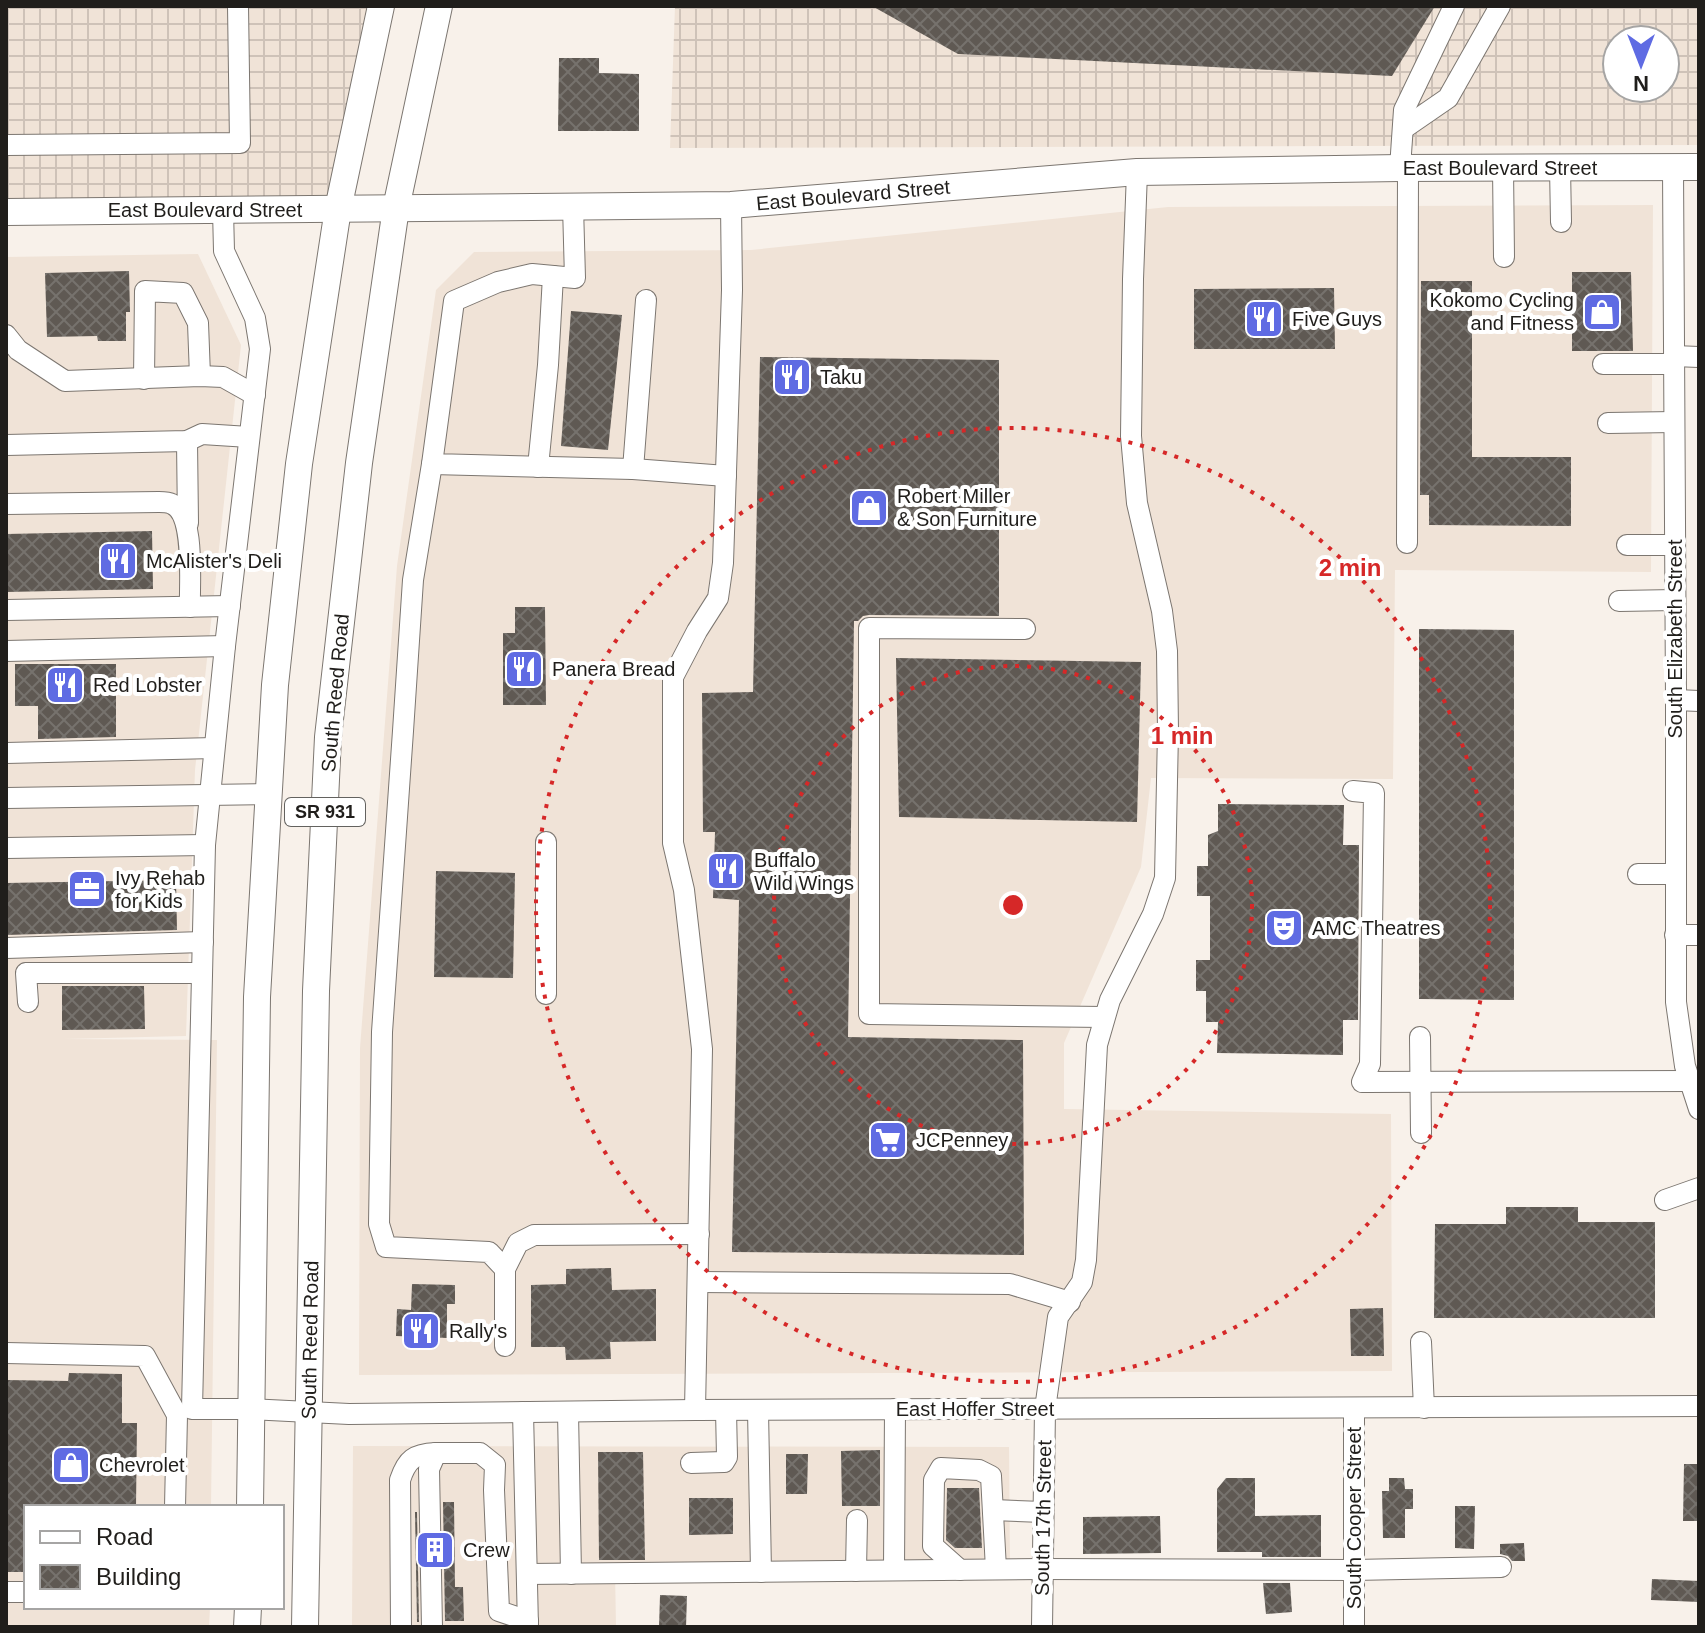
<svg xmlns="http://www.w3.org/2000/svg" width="1705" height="1633" viewBox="0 0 1705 1633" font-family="Arial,sans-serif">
  <defs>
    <pattern id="industrial-grid" width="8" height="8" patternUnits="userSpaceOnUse" patternTransform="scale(2)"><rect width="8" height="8" fill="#f0e3d7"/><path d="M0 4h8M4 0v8" fill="none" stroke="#cec2b8"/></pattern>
    <pattern id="building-cross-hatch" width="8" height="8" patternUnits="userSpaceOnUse" patternTransform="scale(2)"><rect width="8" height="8" fill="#5f5953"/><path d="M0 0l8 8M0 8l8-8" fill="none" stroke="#76726d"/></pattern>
  </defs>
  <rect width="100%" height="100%" fill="#f8f1ea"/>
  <g fill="#f0e3d7">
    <polygon points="1653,205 1651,572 1395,570 1393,779 1151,778 1141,867 1064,1043 1064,1109 1391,1114 1392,1371 359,1375 360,1048 397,566 436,290 474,252 751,250 1168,207"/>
    <polygon points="198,254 241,345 195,770 186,1036 64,1039 217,1040 211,1507 26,1507 26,1607 210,1607 209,1627 6,1627 6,257"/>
    <polygon points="353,1446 1009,1447 1010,1564 615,1570 616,1627 352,1627"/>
  </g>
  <g fill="url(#industrial-grid)" fill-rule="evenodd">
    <polygon points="6,6 384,6 338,209 6,213"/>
    <path d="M675,6H1699V145L670,148ZM1617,40H1665V88H1617Z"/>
  </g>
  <g fill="url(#building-cross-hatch)">
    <polygon points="872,6 1435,6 1392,76 958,54"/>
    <polygon points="559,58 599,58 599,73 639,74 639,131 558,131"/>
    <polygon points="129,271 130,312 126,312 126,341 98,341 97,336 47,337 45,273"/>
    <polygon points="1572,272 1631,272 1633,351 1572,351"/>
    <polygon points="1421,281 1472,281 1472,457 1571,457 1571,526 1429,525 1429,495 1420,495"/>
    <polygon points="1334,288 1335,349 1194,349 1194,289"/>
    <polygon points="571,311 622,315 608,450 561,446"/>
    <polygon points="760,357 999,360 999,616 869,615 863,616 858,621 854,621 848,1037 1023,1040 1024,1255 732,1252 739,900 713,898 715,832 703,832 702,693 753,692"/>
    <polygon points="152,531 153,589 6,592 6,534"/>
    <polygon points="515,607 545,607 546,705 503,705 503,633 515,633"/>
    <polygon points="1419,629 1514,630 1514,1000 1419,999"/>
    <polygon points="896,658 1141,662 1137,822 899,817"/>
    <polygon points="15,664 116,664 116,737 38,739 38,706 15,706"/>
    <polygon points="1218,804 1344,805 1343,845 1359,845 1358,1020 1343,1020 1343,1055 1217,1053 1218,1022 1206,1022 1206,991 1196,991 1196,960 1210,960 1210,896 1197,896 1197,866 1208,866 1208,835 1218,831"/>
    <polygon points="436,871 515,873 513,978 434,977"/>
    <polygon points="176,880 177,930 6,935 6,883"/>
    <polygon points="62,986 144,986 145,1029 62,1030"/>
    <polygon points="1506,1207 1578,1207 1578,1222 1655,1222 1655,1318 1434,1318 1435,1224 1506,1224"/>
    <polygon points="611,1268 612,1290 656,1289 656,1341 610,1342 611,1359 566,1360 565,1347 531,1347 531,1285 566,1284 566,1269"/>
    <polygon points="412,1284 455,1285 455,1304 447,1304 447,1338 396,1336 397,1309 411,1310"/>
    <polygon points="1383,1308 1384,1356 1351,1356 1350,1309"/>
    <polygon points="69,1373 122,1374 122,1423 137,1423 136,1507 26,1507 26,1572 6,1572 6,1380 68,1381"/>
    <polygon points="880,1450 880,1506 842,1506 841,1451"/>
    <polygon points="598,1452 643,1452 645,1560 599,1560"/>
    <polygon points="786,1454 808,1454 807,1494 786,1494"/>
    <polygon points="1684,1464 1699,1464 1699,1521 1683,1521"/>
    <polygon points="1226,1478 1255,1478 1255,1516 1321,1515 1321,1557 1262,1557 1262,1552 1217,1552 1217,1489"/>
    <polygon points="1389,1478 1404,1478 1405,1489 1413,1489 1413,1509 1405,1509 1405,1538 1383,1538 1382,1491 1389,1491"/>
    <polygon points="947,1488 979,1488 982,1548 955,1548 946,1540"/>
    <polygon points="689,1498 733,1498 733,1534 689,1535"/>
    <polygon points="443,1502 454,1502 455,1587 463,1587 464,1621 445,1621"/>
    <polygon points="1455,1506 1475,1506 1474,1549 1455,1548"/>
    <polygon points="415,1512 417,1512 419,1622 417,1622"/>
    <polygon points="1160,1516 1161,1553 1083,1554 1083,1517"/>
    <polygon points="1524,1543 1525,1561 1512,1561 1508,1556 1500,1554 1500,1544"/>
    <polygon points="1652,1579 1699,1581 1699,1602 1651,1600"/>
    <polygon points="1263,1583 1290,1583 1292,1612 1266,1614"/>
    <polygon points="660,1595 687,1596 686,1627 659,1627"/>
  </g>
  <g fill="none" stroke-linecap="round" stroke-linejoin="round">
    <g stroke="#7c7670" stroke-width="22">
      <g id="minor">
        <polyline points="1403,129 1448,98 1500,6"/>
        <polyline points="6,145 240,143 238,6"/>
        <polyline points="1503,167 1504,257"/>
        <polyline points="1560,167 1561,222"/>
        <polyline points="1673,167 1676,700 1676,1002 1685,1066 1699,1109"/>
        <polyline points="1400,168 1404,110 1454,6"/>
        <polyline points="573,206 575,278 532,274 498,282 454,301 432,464 633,469 726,476"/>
        <polyline points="223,210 224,251 255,318 260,349 225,646 205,845 192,1409 251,1409 349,1414 695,1410 1699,1406"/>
        <polyline points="6,335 18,350 65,381 200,376 223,377 255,395"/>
        <polyline points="1674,356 1699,357"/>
        <polyline points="1603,364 1674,364"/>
        <polyline points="144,379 145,291 183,293 198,323 200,376"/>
        <polyline points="1608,423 1674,422"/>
        <polyline points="187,441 188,523"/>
        <polyline points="6,445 187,441 202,434 249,437"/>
        <polyline points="432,464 413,580 403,731 382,1032 379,1224 386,1247 489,1252 505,1269 505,1346"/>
        <polyline points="538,467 548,365 553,276"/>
        <polyline points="633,469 646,300"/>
        <path d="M6,504L159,502C163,502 168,502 172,504C196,514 189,584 190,607"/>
        <polyline points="1407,543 1408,168"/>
        <polyline points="1627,545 1674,545"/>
        <polyline points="1619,601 1675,600"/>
        <polyline points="6,610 230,606"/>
        <polyline points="1025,629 869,628 869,1014 1104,1017"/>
        <polyline points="6,651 225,646"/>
        <polyline points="1676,700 1699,701"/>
        <polyline points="6,753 214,748"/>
        <polyline points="1353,791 1374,793 1370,1064 1362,1082 1690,1081"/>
        <polyline points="6,798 269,794"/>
        <polyline points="546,842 546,994"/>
        <polyline points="6,848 205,845"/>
        <polyline points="1638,874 1675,874"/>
        <polyline points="1675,935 1699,935"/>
        <polyline points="6,948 203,942"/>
        <polyline points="28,1002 26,973 202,973"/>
        <polyline points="1420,1037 1421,1133"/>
        <polyline points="1665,1200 1699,1188"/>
        <polyline points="505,1269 518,1243 534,1235 699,1234"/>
        <polyline points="698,1282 1010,1284 1070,1302"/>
        <polyline points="1421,1342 1424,1408"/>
        <polyline points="6,1353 145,1356 177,1415 175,1507"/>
        <polyline points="695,1410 702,1049 684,890 673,843 673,677 697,631 718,598 723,563 732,290 731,205"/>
        <polyline points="758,1410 761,1572"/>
        <polyline points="523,1412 528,1627"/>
        <polyline points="568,1412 571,1574"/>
        <polyline points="691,1463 724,1462 727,1457 726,1410"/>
        <polyline points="993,1510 1043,1512"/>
        <polyline points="894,1570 895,1409"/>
        <polyline points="960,1570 933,1546 934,1480 941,1468 979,1470 991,1476 996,1569"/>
        <polyline points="856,1571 857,1520"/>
        <polyline points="527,1574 1042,1569 1354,1570 1501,1567"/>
        <polyline points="6,1592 26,1592"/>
        <path d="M401,1627L400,1480C407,1459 414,1454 436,1453"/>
        <polyline points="432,1627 429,1469 436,1453 480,1453 495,1465 494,1490 499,1611 528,1621"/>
        <polyline points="1042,1627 1045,1409 1058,1317 1082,1282 1086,1260 1097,1045 1110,1000 1153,914 1165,878 1168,732 1167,651 1162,611 1137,503 1131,436 1133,279 1137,172"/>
        <polyline points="1354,1627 1354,1408"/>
      </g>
    </g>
    <g stroke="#7c7670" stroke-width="28">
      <g id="major">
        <polyline points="6,212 731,205 1137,172 1400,168 1699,167"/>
        <polyline points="250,1507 257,997 275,685 299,464 338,209 381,6"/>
        <polyline points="247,1627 248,1607"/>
        <polyline points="305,1627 316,991 328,737 359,463 396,208 439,6"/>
      </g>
    </g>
    <use href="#minor" stroke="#fff" stroke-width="20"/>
    <use href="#major" stroke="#fff" stroke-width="26"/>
  </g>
  <g fill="none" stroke="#d62828" stroke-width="4" stroke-dasharray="4 8">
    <circle cx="1013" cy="905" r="239"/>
    <circle cx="1013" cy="905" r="477"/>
  </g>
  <defs>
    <g id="shop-square" transform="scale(2)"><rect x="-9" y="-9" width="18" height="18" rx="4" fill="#5f6be3" stroke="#fff"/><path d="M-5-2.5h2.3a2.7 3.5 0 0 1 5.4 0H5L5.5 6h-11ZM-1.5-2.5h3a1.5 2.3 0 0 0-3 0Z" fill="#fff"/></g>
    <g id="restaurant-square" transform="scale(2)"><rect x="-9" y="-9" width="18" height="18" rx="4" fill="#5f6be3" stroke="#fff"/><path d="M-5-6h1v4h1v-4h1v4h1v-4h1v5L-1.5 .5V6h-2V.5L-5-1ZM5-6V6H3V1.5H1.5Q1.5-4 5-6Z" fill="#fff"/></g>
    <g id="office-square" transform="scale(2)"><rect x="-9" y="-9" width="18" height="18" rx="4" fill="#5f6be3" stroke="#fff"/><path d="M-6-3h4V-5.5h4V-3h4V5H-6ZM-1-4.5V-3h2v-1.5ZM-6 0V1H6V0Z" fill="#fff"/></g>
    <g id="theatre-square" transform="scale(2)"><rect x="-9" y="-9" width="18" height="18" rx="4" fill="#5f6be3" stroke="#fff"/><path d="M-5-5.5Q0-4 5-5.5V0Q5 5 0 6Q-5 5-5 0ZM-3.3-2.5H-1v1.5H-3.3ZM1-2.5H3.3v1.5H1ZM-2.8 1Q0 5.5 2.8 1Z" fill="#fff"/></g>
    <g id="supermarket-square" transform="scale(2)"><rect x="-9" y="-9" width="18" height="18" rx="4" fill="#5f6be3" stroke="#fff"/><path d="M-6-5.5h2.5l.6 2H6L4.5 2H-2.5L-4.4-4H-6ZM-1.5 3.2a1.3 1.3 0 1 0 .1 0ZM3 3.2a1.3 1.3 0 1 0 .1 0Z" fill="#fff"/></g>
    <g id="building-square" transform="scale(2)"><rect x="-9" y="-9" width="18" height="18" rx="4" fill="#5f6be3" stroke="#fff"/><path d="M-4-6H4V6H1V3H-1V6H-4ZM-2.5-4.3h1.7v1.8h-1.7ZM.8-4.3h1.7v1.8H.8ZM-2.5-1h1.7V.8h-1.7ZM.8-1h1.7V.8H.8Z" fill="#fff"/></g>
  </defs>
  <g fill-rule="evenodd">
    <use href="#shop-square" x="1602" y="312"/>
    <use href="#restaurant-square" x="1264" y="319"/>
    <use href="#restaurant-square" x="792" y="377"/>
    <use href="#shop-square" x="869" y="508"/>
    <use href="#restaurant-square" x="118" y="561"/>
    <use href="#restaurant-square" x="524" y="669"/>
    <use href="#restaurant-square" x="65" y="685"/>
    <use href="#restaurant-square" x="726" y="871"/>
    <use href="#office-square" x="87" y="889"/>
    <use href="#theatre-square" x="1284" y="928"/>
    <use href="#supermarket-square" x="888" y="1140"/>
    <use href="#restaurant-square" x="421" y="1331"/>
    <use href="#shop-square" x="71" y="1465"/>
    <use href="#building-square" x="435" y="1550"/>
  </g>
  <g text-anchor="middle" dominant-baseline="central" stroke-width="8" stroke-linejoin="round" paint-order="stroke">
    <rect fill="#fff" stroke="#63625f" stroke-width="2" x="285" y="798" width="80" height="28" rx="6"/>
    <g font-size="18" font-weight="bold" fill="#201e1b">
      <text x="325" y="812">SR 931</text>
    </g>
    <g font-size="20" fill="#201e1b" stroke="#fff">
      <text x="1500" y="168">East Boulevard Street</text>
      <text transform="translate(853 195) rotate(-5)">East Boulevard Street</text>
      <text x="205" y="210">East Boulevard Street</text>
      <text transform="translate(1675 639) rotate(-90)">South Elizabeth Street</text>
      <text transform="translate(335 693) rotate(-85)">South Reed Road</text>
      <text transform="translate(310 1340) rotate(-89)">South Reed Road</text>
      <text x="975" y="1409">East Hoffer Street</text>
      <text transform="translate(1043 1518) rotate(-89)">South 17th Street</text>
      <text transform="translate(1354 1518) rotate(-90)">South Cooper Street</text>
    </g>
    <g font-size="20" fill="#201e1b" stroke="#fff" text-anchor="start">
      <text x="1574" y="300" text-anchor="end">Kokomo Cycling<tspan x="1574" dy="23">and Fitness</tspan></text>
      <text x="1292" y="319">Five Guys</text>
      <text x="820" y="377">Taku</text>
      <text x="897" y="496">Robert Miller<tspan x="897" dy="23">&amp; Son Furniture</tspan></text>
      <text x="146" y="561">McAlister's Deli</text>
      <text x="552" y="669">Panera Bread</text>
      <text x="93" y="685">Red Lobster</text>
      <text x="754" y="860">Buffalo<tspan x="754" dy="23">Wild Wings</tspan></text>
      <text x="115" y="878">Ivy Rehab<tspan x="115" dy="23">for Kids</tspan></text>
      <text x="1312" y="928">AMC Theatres</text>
      <text x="916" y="1140">JCPenney</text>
      <text x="449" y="1331">Rally's</text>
      <text x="99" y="1465">Chevrolet</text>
      <text x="463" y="1550">Crew</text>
    </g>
  </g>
  <circle cx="1013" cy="905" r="12" fill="#d62828" stroke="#fff" stroke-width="4"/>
  <g font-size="24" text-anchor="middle" font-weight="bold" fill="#d62828" stroke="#fff" stroke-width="8" stroke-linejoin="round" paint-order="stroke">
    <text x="1350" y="576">2 min</text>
    <text x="1182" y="744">1 min</text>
  </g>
  <rect width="1705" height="1633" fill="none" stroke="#201e1b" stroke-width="16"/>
  <rect x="24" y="1505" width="260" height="104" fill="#ffffff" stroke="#a6a5a4" stroke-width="2"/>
  <rect x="40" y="1531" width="40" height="12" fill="#ffffff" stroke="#a6a5a4" stroke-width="2"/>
  <text x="96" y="1545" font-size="24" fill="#201e1b">Road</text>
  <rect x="40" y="1565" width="40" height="24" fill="url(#building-cross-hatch)" stroke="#a6a5a4" stroke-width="2"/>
  <text x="96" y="1585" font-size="24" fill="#201e1b">Building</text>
  <g transform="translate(1641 64) rotate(180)"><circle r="38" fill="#ffffff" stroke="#a6a5a4" stroke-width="2"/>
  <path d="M0-6L14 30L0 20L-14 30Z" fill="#5f6be3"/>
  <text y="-12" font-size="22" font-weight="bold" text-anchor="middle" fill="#201e1b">N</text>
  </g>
</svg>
